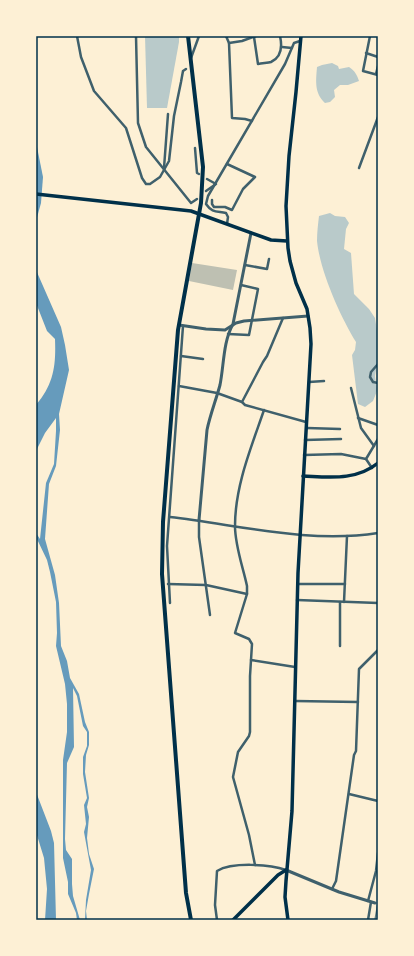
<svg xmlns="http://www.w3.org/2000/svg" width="414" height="956" viewBox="0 0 414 956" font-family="'Alegreya Sans',sans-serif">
  <rect width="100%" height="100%" fill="#fdf0d5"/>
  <g fill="#b9caca">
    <polygon points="145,36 179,36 179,42 167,108 147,108"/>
    <path d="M332,63L338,66L339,69L349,67C355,71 357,75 359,81L348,85H340L334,90L335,97L330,102L325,103C314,93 316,80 317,67L322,65Z"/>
    <path d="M330,213L335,216L345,217L349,223L346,229L344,249L351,253L354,294L369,309L375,318L378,337V358L375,376L377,391L373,401L365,407L358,404L352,355L355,350L356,342C340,316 320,271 317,241C317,233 318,224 319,216Z"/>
  </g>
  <g fill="#669bbc">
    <polygon points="36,142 43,177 41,203 36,221"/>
    <path d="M36,267V270L61,327L65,345L69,370L59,414L60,430L56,466L49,484L45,539L55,575L59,603L61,646L67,661L70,678L79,694L85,722L89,732V745L86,755L85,772L89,798L87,807L89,817L87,838L89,854L94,869L89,894L86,911L87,920H85L86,900L91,870L84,832L86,824L84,805L87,798L83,774V757L87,746V732L83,726L77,696L73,688L74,747L67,763L65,839L66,850L72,859V884L73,896L80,920H77L76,913L68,894V882L63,858V760L67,732V704L65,684L56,646L57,633L56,602L50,572L47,560L36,537V533L40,539L46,483L54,464L56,431V418L45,433L36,451V405C54,384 56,365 55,339L47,331L36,303Z"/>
    <polygon points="36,792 51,831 54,843 56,920 45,920 47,889 44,858 36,832"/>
  </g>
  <polygon fill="#bec0b2" points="192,263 237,270 233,290 189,281"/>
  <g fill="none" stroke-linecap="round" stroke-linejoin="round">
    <g stroke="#3f606c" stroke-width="2.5">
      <polyline points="77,36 81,57 94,91 126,128 142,178 146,184 150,184 160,177 169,161 174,116 181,82 183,71 186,69"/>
      <polyline points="136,36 138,123 146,147 191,203 197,199"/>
      <polyline points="226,36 229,43 232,118 245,119 252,121"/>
      <polyline points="370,36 363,71 378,75"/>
      <path d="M254,37L258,64C262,63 268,63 271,62C282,57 282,45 280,36"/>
      <polyline points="229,43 242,41 256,36"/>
      <polyline points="282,47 292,48"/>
      <polyline points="366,53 378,57"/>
      <polyline points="191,58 199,36"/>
      <polyline points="376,74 378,66"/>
      <polyline points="195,148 197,173 199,174"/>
      <polyline points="164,168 168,114"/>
      <polyline points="359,168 378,117"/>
      <polyline points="206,191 216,184 207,179"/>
      <polyline points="212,200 212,204 214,207 225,207 232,210 243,189 255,177 227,164"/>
      <path d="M227,224L228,217L226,213C217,211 212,213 206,204L208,196L285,64L294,43L300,41"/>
      <polyline points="245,265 267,269 269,259"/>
      <polyline points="228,334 249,335 258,289 241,285"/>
      <polyline points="181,356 203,359"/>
      <polyline points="378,364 371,372 370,377 373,382 378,383"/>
      <polyline points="309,382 324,381"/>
      <polyline points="179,386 217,393 242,402 245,405 306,422"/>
      <polyline points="351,388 361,428 374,446"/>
      <polyline points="242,402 263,362 267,356 283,318"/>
      <polyline points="358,418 378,425"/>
      <polyline points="307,428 340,429"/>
      <polyline points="305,440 341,439"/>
      <polyline points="304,455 341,454 366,459"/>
      <polyline points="372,468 366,459 378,439"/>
      <path d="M170,517C239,525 309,544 378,533"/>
      <polyline points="199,520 199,537 210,615"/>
      <polyline points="168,584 206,585 247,594"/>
      <polyline points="298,584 345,584"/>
      <polyline points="297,600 378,603"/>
      <polyline points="344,602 347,536"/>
      <polyline points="170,603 167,546 183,326"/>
      <polyline points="340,646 340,602"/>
      <polyline points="251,660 295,667"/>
      <polyline points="295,701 358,702"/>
      <polyline points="349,794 378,801"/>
      <path d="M255,865L249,835L233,777L238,752L249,736L250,732V676L252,644L249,639L235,633L247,594V586C243,567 235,546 235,526C235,486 251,448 264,410"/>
      <polyline points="332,889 336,881 354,755 356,751 359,669 378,650"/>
      <polyline points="368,901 376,871 378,853"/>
      <path d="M217,920L215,905L217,871C232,862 269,864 286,870"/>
      <polyline points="368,920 371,902"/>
    </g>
    <g stroke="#3f606c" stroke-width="3">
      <polyline points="179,325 206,329 225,330 236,323 244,321 308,316"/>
      <path d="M199,520L207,430C210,415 216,400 220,385C224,365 223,342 233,324L251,233"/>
      <polyline points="286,870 339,892 375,903"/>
    </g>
    <polyline stroke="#003049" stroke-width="3.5" points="36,194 191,211 271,240 287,241"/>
    <g stroke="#003049" stroke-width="3.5">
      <path d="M303,476C329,477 356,481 378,463"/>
      <polyline points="233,920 278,875 286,870"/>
      <polyline points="288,920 285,897 286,881 292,811 298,573 311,344 310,328 307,309 296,283 290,261 288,248 286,206 289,156 296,92 301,36"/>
    </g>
    <polyline stroke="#003049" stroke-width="4" points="188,36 203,167 201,203 178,330 163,522 162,574 186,893 191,920"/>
    <polyline stroke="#657d81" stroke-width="1.5" points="375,920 378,903"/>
  </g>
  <rect width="414" height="956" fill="none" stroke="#fdf0d5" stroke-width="74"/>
  <rect x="37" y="37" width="340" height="882" fill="none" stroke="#003049" stroke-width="1.5"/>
</svg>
